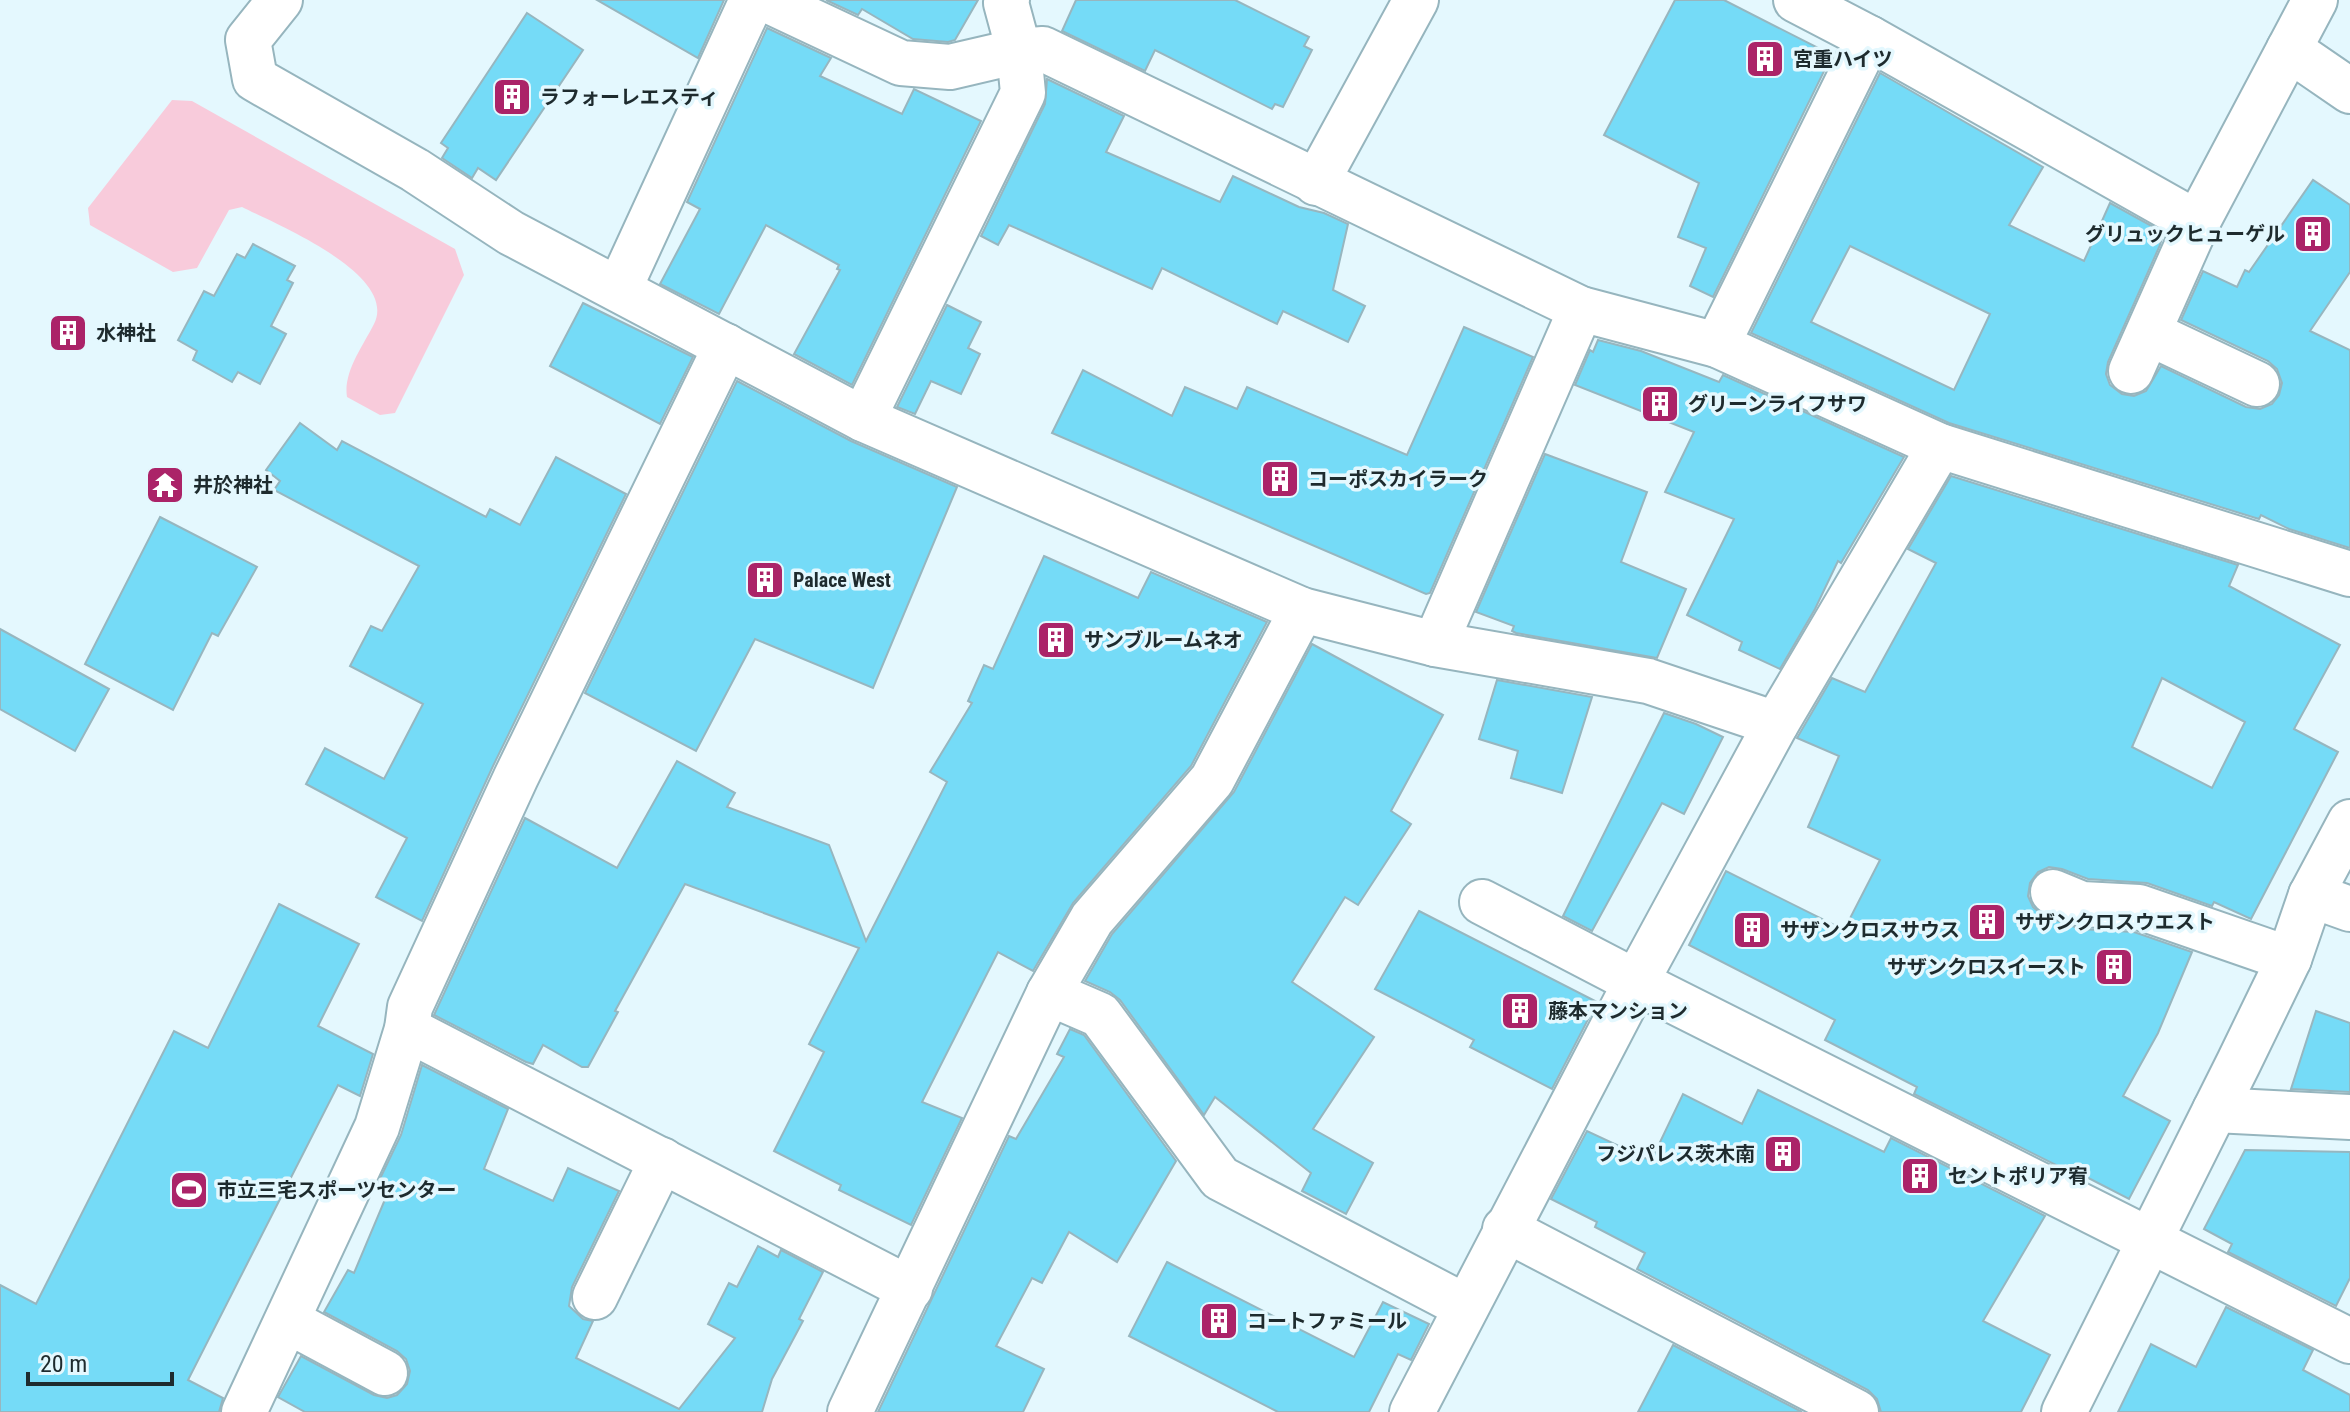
<svg xmlns="http://www.w3.org/2000/svg" width="2350" height="1412" viewBox="0 0 2350 1412" font-family="'Roboto Condensed','Noto Sans JP',sans-serif">
  <rect width="100%" height="100%" fill="#e4f8fe"/>
  <path fill="#f8cbdb" d="M172,100L192,101L455,249L464,275L395,413L380,415L347,397C343,372 363,346 374,324C399,274 275,224 242,207L229,210L197,268L173,272L90,225L88,208Z"/>
  <g fill="#75dbf7" stroke="#97b6bf" stroke-width="2" fill-rule="evenodd">
    <polygon points="597,0 724,0 698,58"/>
    <polygon points="826,0 978,0 955,40 948,42 913,39 862,9 858,15"/>
    <polygon points="1076,0 1235,0 1309,37 1304,46 1312,50 1283,107 1275,104 1272,109 1155,50 1145,71 1062,31"/>
    <polygon points="1675,0 1724,0 1832,55 1713,297 1690,286 1706,248 1678,237 1699,183 1604,135"/>
    <polygon points="527,13 583,50 496,180 478,168 472,178 442,158 448,148 441,143"/>
    <polygon points="767,28 831,58 820,76 902,114 914,89 981,121 852,385 794,354 840,270 837,269 839,265 766,225 719,314 660,284 700,209 687,202"/>
    <path d="M1880,73L2043,167L2009,225L2084,261L2110,203L2159,230L2157,236L2162,238L2160,245L2108,362L2106,374L2110,385L2122,394L2134,396L2146,391L2161,366L2246,407L2260,409L2272,404L2279,395L2282,383L2277,369L2268,361L2181,320L2203,271L2237,287L2245,270L2249,272L2313,180L2350,205V272L2310,331L2350,350V548L2289,529L2261,515L2259,519L1949,423L1751,333ZM1850,246L1990,314L1954,390L1811,322Z"/>
    <polygon points="1047,79 1124,116 1106,152 1220,202 1233,176 1299,207 1324,213 1348,224 1333,290 1365,306 1348,342 1283,311 1277,324 1162,268 1152,289 1009,225 998,245 981,236 1045,104"/>
    <polygon points="253,244 295,266 287,280 293,283 271,326 286,334 260,384 238,372 232,382 193,360 197,351 178,340 204,291 214,296 237,254 245,258"/>
    <polygon points="583,303 693,357 660,424 550,366"/>
    <polygon points="947,305 981,322 968,348 980,354 961,394 931,381 915,414 897,407"/>
    <polygon points="1464,327 1533,357 1430,593 1426,594 1052,433 1083,370 1172,416 1185,387 1237,409 1247,387 1407,455"/>
    <polygon points="1598,340 1641,351 1719,382 1723,375 1904,457 1841,563 1838,561 1815,609 1780,669 1739,650 1742,642 1687,615 1734,519 1665,492 1694,432 1575,385 1590,350 1593,352"/>
    <polygon points="737,381 851,441 957,487 873,688 755,639 696,751 585,693"/>
    <polygon points="300,423 337,450 342,441 486,517 490,509 520,525 556,457 626,494 493,766 422,921 376,897 407,838 306,784 325,748 384,779 423,704 350,666 371,626 382,631 419,566 274,490 280,481 266,470"/>
    <polygon points="1545,454 1647,492 1621,562 1686,589 1657,658 1516,633 1512,631 1514,626 1476,612"/>
    <path d="M1951,476L2238,565L2229,586L2340,645L2294,729L2338,752L2251,919L2214,902L2212,906L2147,883L2088,879L2062,869L2049,867L2038,872L2030,883L2028,896L2033,907L2043,915L2080,929L2134,932L2192,952L2158,1033L2123,1096L2170,1121L2129,1199L2069,1168L2068,1171L1914,1094L1917,1087L1825,1040L1835,1020L1689,945L1726,871L1844,930L1880,860L1808,827L1839,756L1797,738L1832,678L1865,692L1936,563L1908,549ZM2162,678L2245,722L2212,788L2132,747Z"/>
    <polygon points="160,517 257,567 218,636 212,633 173,710 85,664"/>
    <polygon points="1044,556 1138,598 1151,572 1267,622 1191,766 1073,903 1033,971 998,952 922,1102 962,1118 911,1225 839,1190 841,1185 774,1151 824,1052 809,1044 859,948 685,884 615,1011 618,1012 588,1067 582,1067 543,1045 533,1064 526,1062 434,1015 525,818 617,868 677,761 735,793 727,807 829,845 866,941 947,782 930,772 972,703 968,701 984,665 993,669"/>
    <polygon points="0,629 109,689 75,751 0,709"/>
    <polygon points="1312,644 1443,715 1391,811 1411,824 1358,905 1345,897 1292,982 1374,1037 1313,1129 1373,1163 1346,1214 1302,1191 1311,1173 1215,1097 1204,1115 1120,1000 1110,992 1085,981 1112,934 1234,792"/>
    <polygon points="1497,680 1592,697 1562,793 1511,778 1518,751 1479,739"/>
    <polygon points="1664,713 1696,724 1723,737 1684,814 1662,803 1592,931 1563,916"/>
    <polygon points="279,904 359,944 318,1026 373,1054 360,1096 338,1085 188,1380 223,1398 219,1412 0,1412 0,1285 36,1304 174,1031 208,1048"/>
    <polygon points="1419,911 1597,1002 1552,1089 1470,1047 1474,1040 1375,989"/>
    <polygon points="2316,1011 2350,1023 2350,1092 2291,1089"/>
    <polygon points="1070,1029 1084,1035 1176,1161 1117,1262 1069,1232 1042,1283 1032,1278 996,1346 1044,1369 1023,1412 878,1412 1009,1136 1016,1139 1064,1057 1057,1054"/>
    <polygon points="422,1065 508,1109 484,1169 553,1201 568,1168 619,1191 572,1287 569,1306 583,1319 593,1321 576,1358 679,1409 735,1338 708,1324 729,1283 737,1287 758,1246 778,1257 781,1250 823,1272 799,1319 803,1321 772,1379 762,1412 305,1412 278,1397 301,1356 374,1395 387,1398 397,1395 407,1384 410,1371 406,1359 397,1351 324,1312 348,1270 354,1273 389,1190 377,1185 401,1135"/>
    <polygon points="1758,1090 1884,1152 1891,1138 2045,1216 1983,1321 2050,1355 2021,1412 1881,1412 1877,1399 1868,1390 1637,1269 1645,1253 1595,1227 1597,1222 1551,1199 1587,1131 1651,1161 1683,1094 1742,1124"/>
    <polygon points="2245,1150 2350,1152 2350,1278 2336,1306 2228,1252 2232,1244 2204,1229"/>
    <polygon points="1167,1262 1354,1357 1383,1302 1429,1324 1411,1360 1398,1354 1369,1412 1278,1412 1129,1336"/>
    <polygon points="2226,1307 2313,1350 2303,1370 2350,1395 2350,1412 2118,1412 2151,1344 2196,1367"/>
    <polygon points="1673,1345 1802,1412 1638,1412"/>
  </g>
  <g fill="none" stroke-linecap="round" stroke-linejoin="round">
    <g stroke="#96b5be" stroke-width="48">
      <g id="minor">
        <polyline points="280,0 248,40 255,79 415,170 511,233 863,419 1302,610 1435,644 1648,681 1776,724"/>
        <polyline points="767,0 901,63 950,67 1019,51 1043,49 1581,309 1717,345 1940,446 2350,574"/>
        <polyline points="1796,0 1869,38 2197,223 2315,0"/>
        <polyline points="2289,49 2350,91"/>
        <polyline points="1316,183 1416,0"/>
        <polyline points="619,289 752,0"/>
        <polyline points="2149,333 2257,384"/>
        <polyline points="1717,345 1869,38"/>
        <polyline points="2131,371 2197,223"/>
        <polyline points="863,419 1023,93 1019,51 1006,3 1007,0"/>
        <polyline points="1435,644 1581,309"/>
        <polyline points="2053,892 2082,904 2139,907 2289,959"/>
        <polyline points="2311,895 2350,909"/>
        <polyline points="1482,902 1636,982 2350,1341"/>
        <polyline points="1049,993 1100,1015 1220,1178 1466,1307"/>
        <polyline points="407,1029 910,1289"/>
        <polyline points="2215,1110 2350,1117"/>
        <polyline points="1505,1229 1856,1412"/>
        <polyline points="595,1297 662,1160"/>
        <polyline points="288,1321 385,1373"/>
        <polyline points="244,1412 377,1127 407,1029 410,1007 516,777 726,346"/>
        <polyline points="850,1412 1049,993 1092,919 1212,780 1302,610"/>
        <polyline points="1412,1412 1636,982 1776,724 1940,446"/>
        <polyline points="2064,1412 2239,1062 2289,959 2311,895 2350,822"/>
      </g>
    </g>
    <use href="#minor" stroke="#fff" stroke-width="44"/>
  </g>
  <defs>
    <g id="building-square" transform="scale(2)"><rect x="-9" y="-9" width="18" height="18" rx="4" fill="#ab2368" stroke="#e4f8fe"/><path d="M-4-6H4V6H1V3H-1V6H-4ZM-2.5-4.3h1.7v1.8h-1.7ZM.8-4.3h1.7v1.8H.8ZM-2.5-1h1.7V.8h-1.7ZM.8-1h1.7V.8H.8Z" fill="#fff"/></g>
    <g id="temple-square" transform="scale(2)"><rect x="-9" y="-9" width="18" height="18" rx="4" fill="#ab2368" stroke="#e4f8fe"/><path d="M0-6L5-2H3V0L6.5 2.5H4V6H1.5V3h-3V6H-4V2.5H-6.5L-3 0V-2H-5Z" fill="#fff"/></g>
    <g id="stadium-square" transform="scale(2)"><rect x="-9" y="-9" width="18" height="18" rx="4" fill="#ab2368" stroke="#e4f8fe"/><path d="M0-5a6.5 5 0 1 0 0 10a6.5 5 0 1 0 0-10ZM-3.5-1.8h7v3.6h-7Z" fill="#fff"/></g>
  </defs>
  <g fill-rule="evenodd">
    <use href="#building-square" x="1765" y="59"/>
    <use href="#building-square" x="512" y="97"/>
    <use href="#building-square" x="2313" y="234"/>
    <use href="#building-square" x="68" y="333"/>
    <use href="#building-square" x="1660" y="404"/>
    <use href="#building-square" x="1280" y="479"/>
    <use href="#temple-square" x="165" y="485"/>
    <use href="#building-square" x="765" y="580"/>
    <use href="#building-square" x="1056" y="640"/>
    <use href="#building-square" x="1987" y="922"/>
    <use href="#building-square" x="1752" y="930"/>
    <use href="#building-square" x="2114" y="967"/>
    <use href="#building-square" x="1520" y="1011"/>
    <use href="#building-square" x="1783" y="1154"/>
    <use href="#building-square" x="1920" y="1176"/>
    <use href="#stadium-square" x="189" y="1190"/>
    <use href="#building-square" x="1219" y="1321"/>
  </g>
  <g text-anchor="middle" dominant-baseline="central" stroke-width="7" stroke-linejoin="round" paint-order="stroke">
    <g font-size="20" font-weight="bold" fill="#1e2b2e" stroke="#e4f8fe" text-anchor="start">
      <text x="1793" y="59">宮重ハイツ</text>
      <text x="540" y="97">ラフォーレエスティ</text>
      <text x="2285" y="234" text-anchor="end">グリュックヒューゲル</text>
      <text x="96" y="333">水神社</text>
      <text x="1688" y="404">グリーンライフサワ</text>
      <text x="1308" y="479">コーポスカイラーク</text>
      <text x="193" y="485">井於神社</text>
      <text x="793" y="580">Palace West</text>
      <text x="1084" y="640">サンブルームネオ</text>
      <text x="2015" y="922">サザンクロスウエスト</text>
      <text x="1780" y="930">サザンクロスサウス</text>
      <text x="2086" y="967" text-anchor="end">サザンクロスイースト</text>
      <text x="1548" y="1011">藤本マンション</text>
      <text x="1755" y="1154" text-anchor="end">フジパレス茨木南</text>
      <text x="1948" y="1176">セントポリア宥</text>
      <text x="217" y="1190">市立三宅スポーツセンター</text>
      <text x="1247" y="1321">コートファミール</text>
    </g>
  </g>
  <path d="M28 1372v12h144v-12" fill="none" stroke="#1e2b2e" stroke-width="4"/>
  <text x="40" y="1372" font-size="24" fill="#1e2b2e" stroke="#e4f8fe" stroke-width="6" paint-order="stroke">20 m</text>
</svg>
